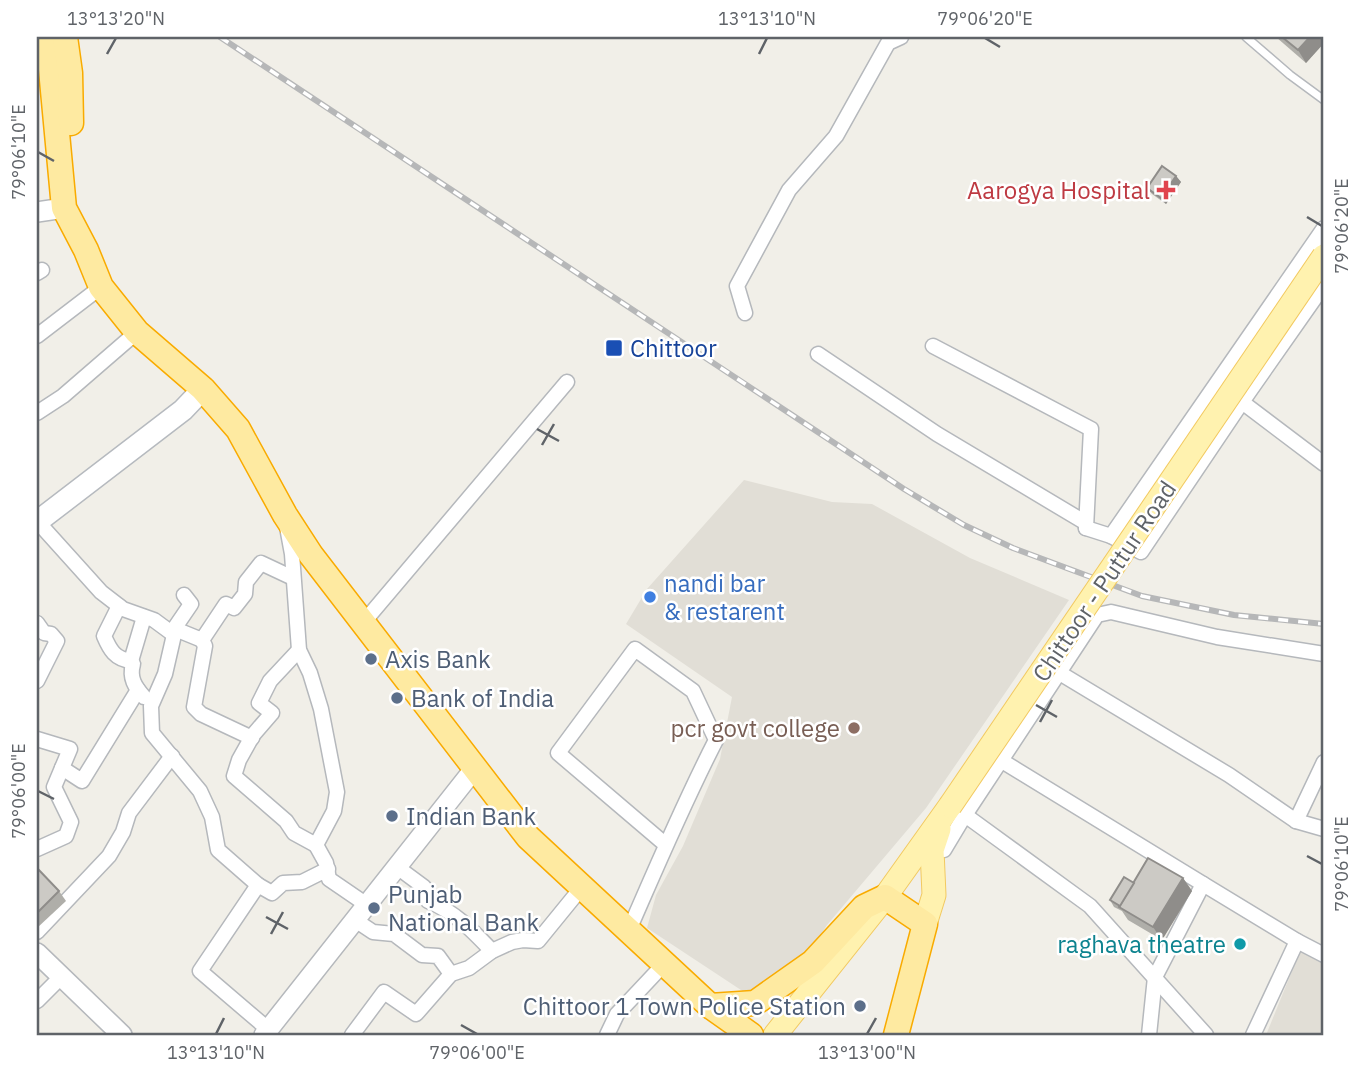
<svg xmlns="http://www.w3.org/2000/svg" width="1361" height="1072" viewBox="0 0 1361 1072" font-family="'IBM Plex Sans',sans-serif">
  <rect width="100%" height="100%" fill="#f1efe8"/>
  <g fill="#e1ded6">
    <polygon points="744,480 832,502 872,504 970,558 1069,600 926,808 827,925 793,976 744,992 647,928 656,895 683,846 720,759 732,697 626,624 647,589"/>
    <polygon points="1301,949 1324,961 1324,1035 1266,1035"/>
  </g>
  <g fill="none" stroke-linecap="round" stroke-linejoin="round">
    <g stroke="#b5b8bc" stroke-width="10">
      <polyline id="service" points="1246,37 1290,75 1324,100"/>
    </g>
    <g stroke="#b5b8bc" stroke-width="17">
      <g id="minor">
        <polyline points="37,273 42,270"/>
        <polyline points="745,313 737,286 789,190 836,136 888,43 901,37"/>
        <polyline points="37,336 101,287"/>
        <polyline points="933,346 1091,429 1086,528"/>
        <polyline points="818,354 937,434 1086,523 1086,528 1111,536 1141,552 1242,402 1324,285"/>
        <polyline points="1242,402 1324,464"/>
        <polyline points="37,413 63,396 137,332"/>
        <polyline points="37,521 101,592 123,609 154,620 173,634"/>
        <polyline points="287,527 292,554 299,650 310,673 321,709 337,792 334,811 316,845 326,863 329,879 367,905"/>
        <polyline points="1111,536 1324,228"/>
        <polyline points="184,595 191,604 176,626 165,674 151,706 152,733 200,791 212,817 218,850 258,885"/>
        <path d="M119,606L104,636C110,650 115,659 131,661L144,617"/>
        <polyline points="37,623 44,633 51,634 57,641 37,681"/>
        <polyline points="363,623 567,382"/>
        <polyline points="175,629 202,640 226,604 234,608 245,594 246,582 261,563 293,578"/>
        <polyline points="202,640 205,646 194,707 201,714 252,738"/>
        <polyline points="299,650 270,681 259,703 272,713 253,735 239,760 234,776 286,821 294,833 316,845"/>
        <path d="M131,661L133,664C129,678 135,687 144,697"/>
        <polyline points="1058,672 1229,775 1296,821 1324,762"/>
        <polyline points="37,739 70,749 54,787 71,822 66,836 37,849"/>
        <polyline points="1002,761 1203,884"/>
        <polyline points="62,768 82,781 138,690"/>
        <polyline points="965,815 1097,615 1111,612 1217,637 1324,654"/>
        <polyline points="1296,821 1324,829"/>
        <polyline points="926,850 944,850 965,815 1090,906 1206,1035"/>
        <path d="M397,867L424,887L428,901C455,912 472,930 492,951"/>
        <polyline points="355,920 373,932 394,934 422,955 438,956 451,974"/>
        <path d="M629,930C657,866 684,802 716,740L693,691L635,649L558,753L666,845"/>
        <polyline points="37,932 109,856 123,832 129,813 172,756"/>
        <polyline points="37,1001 61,977"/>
        <polyline points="269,1030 200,971 258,885 272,893 283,883 302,882 328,869"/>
        <polyline points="352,1035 384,992 416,1014 451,974 469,968 492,951 512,942 523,940 538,941 582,887"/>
        <polyline points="607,1035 617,1014 665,963"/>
        <polyline points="1149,1035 1155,977 1203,884 1297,941"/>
        <polyline points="1253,1035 1297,941 1324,955"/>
      </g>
    </g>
    <g stroke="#b5b8bc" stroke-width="22">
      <g id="tertiary">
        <polyline points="37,212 64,208"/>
        <polyline points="37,953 122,1035"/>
        <polyline points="264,1035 475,768"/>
      </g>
    </g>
    <g stroke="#b6babf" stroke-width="24">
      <polyline id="secondary" points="37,522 183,410 203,389"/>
    </g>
    <g stroke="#f2c960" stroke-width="25">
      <g id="primary">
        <polyline points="925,924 934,895 932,850 939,829"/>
        <polyline points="775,1035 885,897 950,806"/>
      </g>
    </g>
    <g stroke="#f9ab00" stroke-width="27">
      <g id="trunk">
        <polyline points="48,37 64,208 86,250 101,287 137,332 203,389 238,429 285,515 311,555 528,837 710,1006 751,1035"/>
        <polyline points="65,37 70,73 71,123"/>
        <polyline points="710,1006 755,1003 813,962 864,907 885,897 925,924 896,1035"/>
      </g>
    </g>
    <use href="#service" stroke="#fff" stroke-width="7"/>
    <use href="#minor" stroke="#fff" stroke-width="14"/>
    <use href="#tertiary" stroke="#fff" stroke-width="19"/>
    <use href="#secondary" stroke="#fff" stroke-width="21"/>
    <use href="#primary" stroke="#fff2af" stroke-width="23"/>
    <use href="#trunk" stroke="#feeaa1" stroke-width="24"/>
    <g stroke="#b6b7b8" stroke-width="6">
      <polyline id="rail" points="220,37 904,489 964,525 1013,548 1142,596 1234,615 1324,624"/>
    </g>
    <use href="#rail" stroke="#fff" stroke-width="3.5" stroke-dasharray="10" stroke-linecap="butt"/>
    <g stroke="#f2c960" stroke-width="25" stroke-linecap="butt">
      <polyline id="primary-bridge" points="950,806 1324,256"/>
    </g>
    <use href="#primary-bridge" stroke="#fff2af" stroke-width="23"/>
  </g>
  <g fill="#afaea9">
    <polygon points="1276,37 1324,37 1324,43 1306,63"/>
    <polygon points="1176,176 1181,182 1166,204 1152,194 1147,188"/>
    <polygon points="37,868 59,891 66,901 37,928"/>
    <polygon points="1183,878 1192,891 1162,940 1128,920 1122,911 1114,907 1110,900 1134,883"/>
  </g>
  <g fill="#8f8d8a">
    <polygon points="1310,37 1322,37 1324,41 1324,43 1306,63 1298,50"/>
    <polygon points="1176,176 1181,182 1166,204 1161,198"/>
    <polygon points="1183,878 1192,891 1162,940 1153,927"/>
  </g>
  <g fill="#cccac5" stroke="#8f8d8a" stroke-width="2">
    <polygon points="1282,37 1310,37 1298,50"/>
    <polygon points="1162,166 1176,176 1161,198 1147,188"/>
    <polygon points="1148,858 1183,878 1153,927 1119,907"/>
    <polygon points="37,868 59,891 37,913"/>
    <polygon points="1124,877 1134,883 1120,906 1110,900"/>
  </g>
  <path fill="none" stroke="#5f6368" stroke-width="2.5" d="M985,38L1000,47M107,54L116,38M759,54L767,38M38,152L54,161M1307,217L1322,226M537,429L559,441M542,445L554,424M1036,705L1057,717M1040,722L1052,700M38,791L54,799M1307,856L1322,864M266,917L288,929M271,934L283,912M461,1025L477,1034M216,1034L224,1018M867,1034L876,1018"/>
  <path fill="#e0444e" stroke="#fff" stroke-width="2.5" d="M1162.5 179.5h7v7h7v7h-7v7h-7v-7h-7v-7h7z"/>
  <rect fill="#1a4fb4" stroke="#fff" stroke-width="2.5" x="605" y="339" width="18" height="18" rx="3.5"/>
  <circle fill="#3f7fe0" stroke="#fff" stroke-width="2.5" cx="650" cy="597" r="7"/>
  <g fill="#5c6f8a" stroke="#fff" stroke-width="2.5">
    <circle cx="371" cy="659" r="7"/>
    <circle cx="397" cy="698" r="7"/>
    <circle cx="392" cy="816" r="7"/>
    <circle cx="374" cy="908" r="7"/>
    <circle cx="860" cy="1006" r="7"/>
  </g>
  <circle fill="#8d6e63" stroke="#fff" stroke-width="2.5" cx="854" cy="728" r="7"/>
  <circle fill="#0f9aa8" stroke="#fff" stroke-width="2.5" cx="1240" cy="944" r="7"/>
  <g text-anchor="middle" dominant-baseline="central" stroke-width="5" stroke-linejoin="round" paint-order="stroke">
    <g font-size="24" fill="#be3a42" stroke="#fff" text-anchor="end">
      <text x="1150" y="190">Aarogya Hospital</text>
    </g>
    <g font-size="24" fill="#164399" stroke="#fff" text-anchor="start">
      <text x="630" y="348">Chittoor</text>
    </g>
    <g font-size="24" fill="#5f6368" stroke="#fff">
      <text transform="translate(1104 581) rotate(-56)">Chittoor - Puttur Road</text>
    </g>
    <g font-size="24" fill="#366cbe" stroke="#fff" text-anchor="start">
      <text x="664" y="583">nandi bar<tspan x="664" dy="28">&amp; restarent</tspan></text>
    </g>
    <g font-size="24" fill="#4e5e75" stroke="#fff" text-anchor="start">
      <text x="385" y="659">Axis Bank</text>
      <text x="411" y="698">Bank of India</text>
      <text x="406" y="816">Indian Bank</text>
      <text x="388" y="894">Punjab<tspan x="388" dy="28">National Bank</tspan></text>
      <text x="846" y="1006" text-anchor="end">Chittoor 1 Town Police Station</text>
    </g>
    <g font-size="24" fill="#785e54" stroke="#fff" text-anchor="end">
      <text x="840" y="728">pcr govt college</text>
    </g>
    <g font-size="24" fill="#0d838f" stroke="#fff" text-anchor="end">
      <text x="1226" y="944">raghava theatre</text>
    </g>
  </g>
  <rect width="1361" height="1072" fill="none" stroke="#ffffff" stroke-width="77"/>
  <rect x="38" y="38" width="1284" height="996" fill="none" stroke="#5f6368" stroke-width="2.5"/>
  <g font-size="18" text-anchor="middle" fill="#5f6368">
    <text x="116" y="25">13°13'20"N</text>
    <text x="767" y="25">13°13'10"N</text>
    <text x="985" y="25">79°06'20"E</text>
    <text transform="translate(19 152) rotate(-90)" y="6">79°06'10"E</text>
    <text transform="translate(1342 226) rotate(-90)" y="6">79°06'20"E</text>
    <text transform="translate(19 791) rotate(-90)" y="6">79°06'00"E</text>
    <text transform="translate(1342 864) rotate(-90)" y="6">79°06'10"E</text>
    <text x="216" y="1059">13°13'10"N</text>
    <text x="477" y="1059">79°06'00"E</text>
    <text x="867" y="1059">13°13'00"N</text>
  </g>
</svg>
